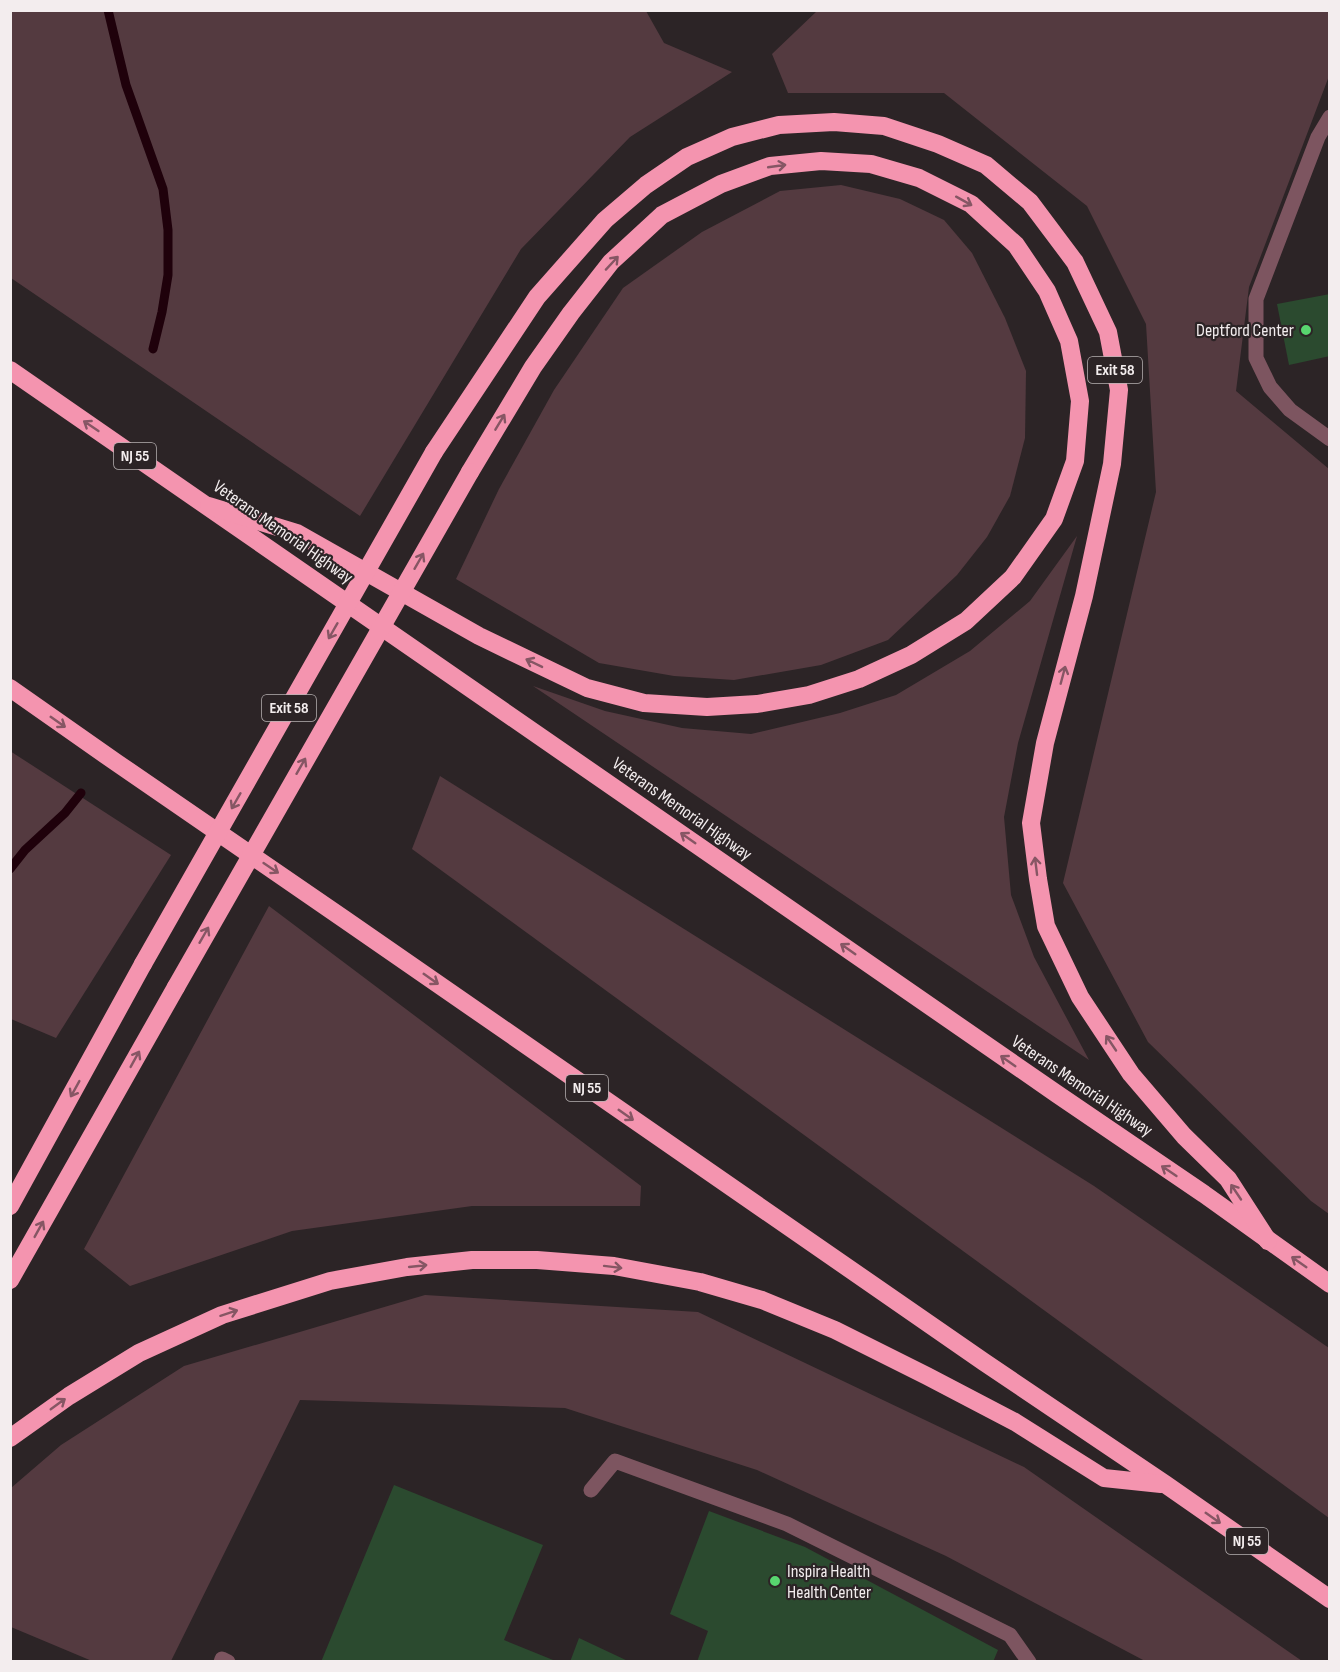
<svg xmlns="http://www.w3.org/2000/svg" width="1340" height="1672" viewBox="0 0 1340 1672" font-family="'Sofia Sans Condensed',sans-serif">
  <rect width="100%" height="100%" fill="#2c2426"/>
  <g fill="#543a40">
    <polygon points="10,11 646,11 664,43 732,72 630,137 521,249 360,516 11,278"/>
    <polygon points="817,11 1329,11 1329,76 1249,287 1236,391 1329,469 1329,1214 1311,1201 1148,1042 1063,883 1156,492 1146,324 1087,206 944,93 788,93 772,54"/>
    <polygon points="841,185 900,199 944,220 972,253 1005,318 1026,371 1025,438 1010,496 987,537 957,575 888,640 821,665 734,680 674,676 599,663 456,579 499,489 554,390 623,288 702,232 780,191"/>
    <polygon points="1077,536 1018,743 1004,817 1011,895 1034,957 1089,1060 533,686 605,711 682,728 751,734 840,713 896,695 970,651 1030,601"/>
    <polygon points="10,751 171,855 56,1038 11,1019"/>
    <polygon points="440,776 1094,1186 1329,1348 1329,1518 412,849"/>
    <polygon points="269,906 641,1186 640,1206 472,1206 292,1231 130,1286 84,1249"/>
    <polygon points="425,1295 698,1312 1024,1467 1302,1661 1145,1661 946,1556 757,1470 565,1408 300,1400 171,1661 92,1661 11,1627 11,1488 61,1445 184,1366"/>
  </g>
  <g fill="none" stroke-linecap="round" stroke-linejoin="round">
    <g stroke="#1f010b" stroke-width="9">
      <polyline points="108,10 126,85 163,189 168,230 168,275 162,312 153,349"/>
      <polyline points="10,869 25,850 65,813 81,793"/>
    </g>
  </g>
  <g fill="#2b4a2f">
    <polygon points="1330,294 1330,356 1289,365 1277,304"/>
    <polygon points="394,1485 543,1545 504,1640 558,1662 321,1662"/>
    <polygon points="709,1511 805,1547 998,1650 993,1662 697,1662 708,1631 670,1614"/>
    <polygon points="579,1638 630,1662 570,1662"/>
  </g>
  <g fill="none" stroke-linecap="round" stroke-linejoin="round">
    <g stroke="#7d5560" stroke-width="15">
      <polyline points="1330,117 1318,137 1256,299 1256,358 1270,387 1290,410 1330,439"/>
      <polyline points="591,1490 615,1461 787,1524 1010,1635 1029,1662"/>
      <polyline points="221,1662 222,1659 228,1662"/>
    </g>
    <g stroke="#f494af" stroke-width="18">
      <polyline points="10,370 1057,1094 1204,1194 1330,1284"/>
      <polyline points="434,452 537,297 605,220 646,185 687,157 732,137 779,125 834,122 884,126 938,144 986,165 1030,202 1075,262 1108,332 1119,390 1112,464 1084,596 1045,743 1031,823 1038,879 1046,926 1080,997 1131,1074 1184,1136 1228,1179 1268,1241"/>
      <polyline points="209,506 297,533 479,636 587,688 644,703 707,707 757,704 809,695 859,679 911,655 966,621 1013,577 1054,519 1075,461 1080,401 1069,341 1047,291 1016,245 971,204 919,178 871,164 821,161 770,166 721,184 662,215 611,262 571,313 533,367 470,472"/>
      <polyline points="10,688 117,763 344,919 984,1362 1165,1484 1330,1599"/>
      <polyline points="10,1206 143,964"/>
      <polyline points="10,1280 176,987"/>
      <polyline points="10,1438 69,1396 139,1353 222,1315 330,1281 407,1267 472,1260 537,1260 614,1266 700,1282 762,1300 835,1330 927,1376 1015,1422 1104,1478 1161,1484"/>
    </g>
    <g stroke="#f494af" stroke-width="18">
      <polyline points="143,964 434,452"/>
      <polyline points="176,987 470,472"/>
    </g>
  </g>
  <defs><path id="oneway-shaft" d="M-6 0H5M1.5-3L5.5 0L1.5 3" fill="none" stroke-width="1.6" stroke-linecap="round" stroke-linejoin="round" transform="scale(1.5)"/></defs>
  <g stroke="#865664">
    <use href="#oneway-shaft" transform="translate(777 166) rotate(-8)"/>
    <use href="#oneway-shaft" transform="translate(964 201) rotate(29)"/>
    <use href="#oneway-shaft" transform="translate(612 263) rotate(-47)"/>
    <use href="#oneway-shaft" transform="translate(500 422) rotate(-59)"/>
    <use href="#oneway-shaft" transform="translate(91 426) rotate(-146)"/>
    <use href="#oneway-shaft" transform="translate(419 561) rotate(-60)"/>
    <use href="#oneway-shaft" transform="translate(333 631) rotate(120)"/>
    <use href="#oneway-shaft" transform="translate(534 663) rotate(-154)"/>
    <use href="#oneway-shaft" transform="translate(1063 675) rotate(-75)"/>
    <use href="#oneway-shaft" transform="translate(58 722) rotate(35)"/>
    <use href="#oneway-shaft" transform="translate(301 766) rotate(-60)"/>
    <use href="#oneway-shaft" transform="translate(236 801) rotate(120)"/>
    <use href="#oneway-shaft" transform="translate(688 838) rotate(-145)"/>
    <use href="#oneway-shaft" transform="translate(1036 866) rotate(-97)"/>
    <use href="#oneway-shaft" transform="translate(271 868) rotate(34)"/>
    <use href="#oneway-shaft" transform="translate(204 935) rotate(-60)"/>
    <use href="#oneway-shaft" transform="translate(848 949) rotate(-145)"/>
    <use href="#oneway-shaft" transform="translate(431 979) rotate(35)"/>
    <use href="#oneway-shaft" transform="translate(1111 1043) rotate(-124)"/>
    <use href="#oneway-shaft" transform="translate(135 1059) rotate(-61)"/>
    <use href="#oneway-shaft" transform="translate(1008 1061) rotate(-145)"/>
    <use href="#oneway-shaft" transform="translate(75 1089) rotate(119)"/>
    <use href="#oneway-shaft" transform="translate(626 1115) rotate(35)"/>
    <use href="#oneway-shaft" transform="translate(1169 1171) rotate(-146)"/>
    <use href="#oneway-shaft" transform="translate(1236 1192) rotate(-124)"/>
    <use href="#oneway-shaft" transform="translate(39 1229) rotate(-61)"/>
    <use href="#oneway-shaft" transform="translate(1299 1262) rotate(-145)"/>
    <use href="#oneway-shaft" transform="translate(418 1266) rotate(-6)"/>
    <use href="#oneway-shaft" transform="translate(613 1267) rotate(7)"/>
    <use href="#oneway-shaft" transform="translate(229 1313) rotate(-18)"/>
    <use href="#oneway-shaft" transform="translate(58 1404) rotate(-36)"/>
    <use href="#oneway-shaft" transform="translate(1213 1518) rotate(35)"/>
  </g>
  <g fill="#58d56f" stroke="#2c2426" stroke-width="2">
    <circle cx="1306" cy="330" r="6"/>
    <circle cx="775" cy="1581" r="6"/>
  </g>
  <g text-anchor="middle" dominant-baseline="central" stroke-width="4.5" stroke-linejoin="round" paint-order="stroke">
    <g fill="#2c2426" stroke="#b7b1b2" stroke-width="1.5">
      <rect x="1088" y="357" width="54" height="26" rx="4.5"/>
      <rect x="114" y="443" width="42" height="26" rx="4.5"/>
      <rect x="262" y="695" width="54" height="26" rx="4.5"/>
      <rect x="566" y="1075" width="42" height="26" rx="4.5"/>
      <rect x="1226" y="1528" width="42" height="26" rx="4.5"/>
    </g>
    <g font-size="16" font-weight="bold" fill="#f3edee">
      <text x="1115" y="370">Exit 58</text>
      <text x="135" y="456">NJ 55</text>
      <text x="289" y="708">Exit 58</text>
      <text x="587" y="1088">NJ 55</text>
      <text x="1247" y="1541">NJ 55</text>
    </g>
    <g font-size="18" fill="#f3edee" stroke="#2c2426" text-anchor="end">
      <text x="1294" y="330">Deptford Center</text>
      <text x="787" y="1571" text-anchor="start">Inspira Health<tspan x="787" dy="21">Health Center</tspan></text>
    </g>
    <g font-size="18" fill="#f3edee" stroke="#2c2426">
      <text transform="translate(283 532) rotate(35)">Veterans Memorial Highway</text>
      <text transform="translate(682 809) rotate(35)">Veterans Memorial Highway</text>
      <text transform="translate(1082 1086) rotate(34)">Veterans Memorial Highway</text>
    </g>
  </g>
  <rect width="1340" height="1672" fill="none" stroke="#f3edee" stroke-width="24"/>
</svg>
